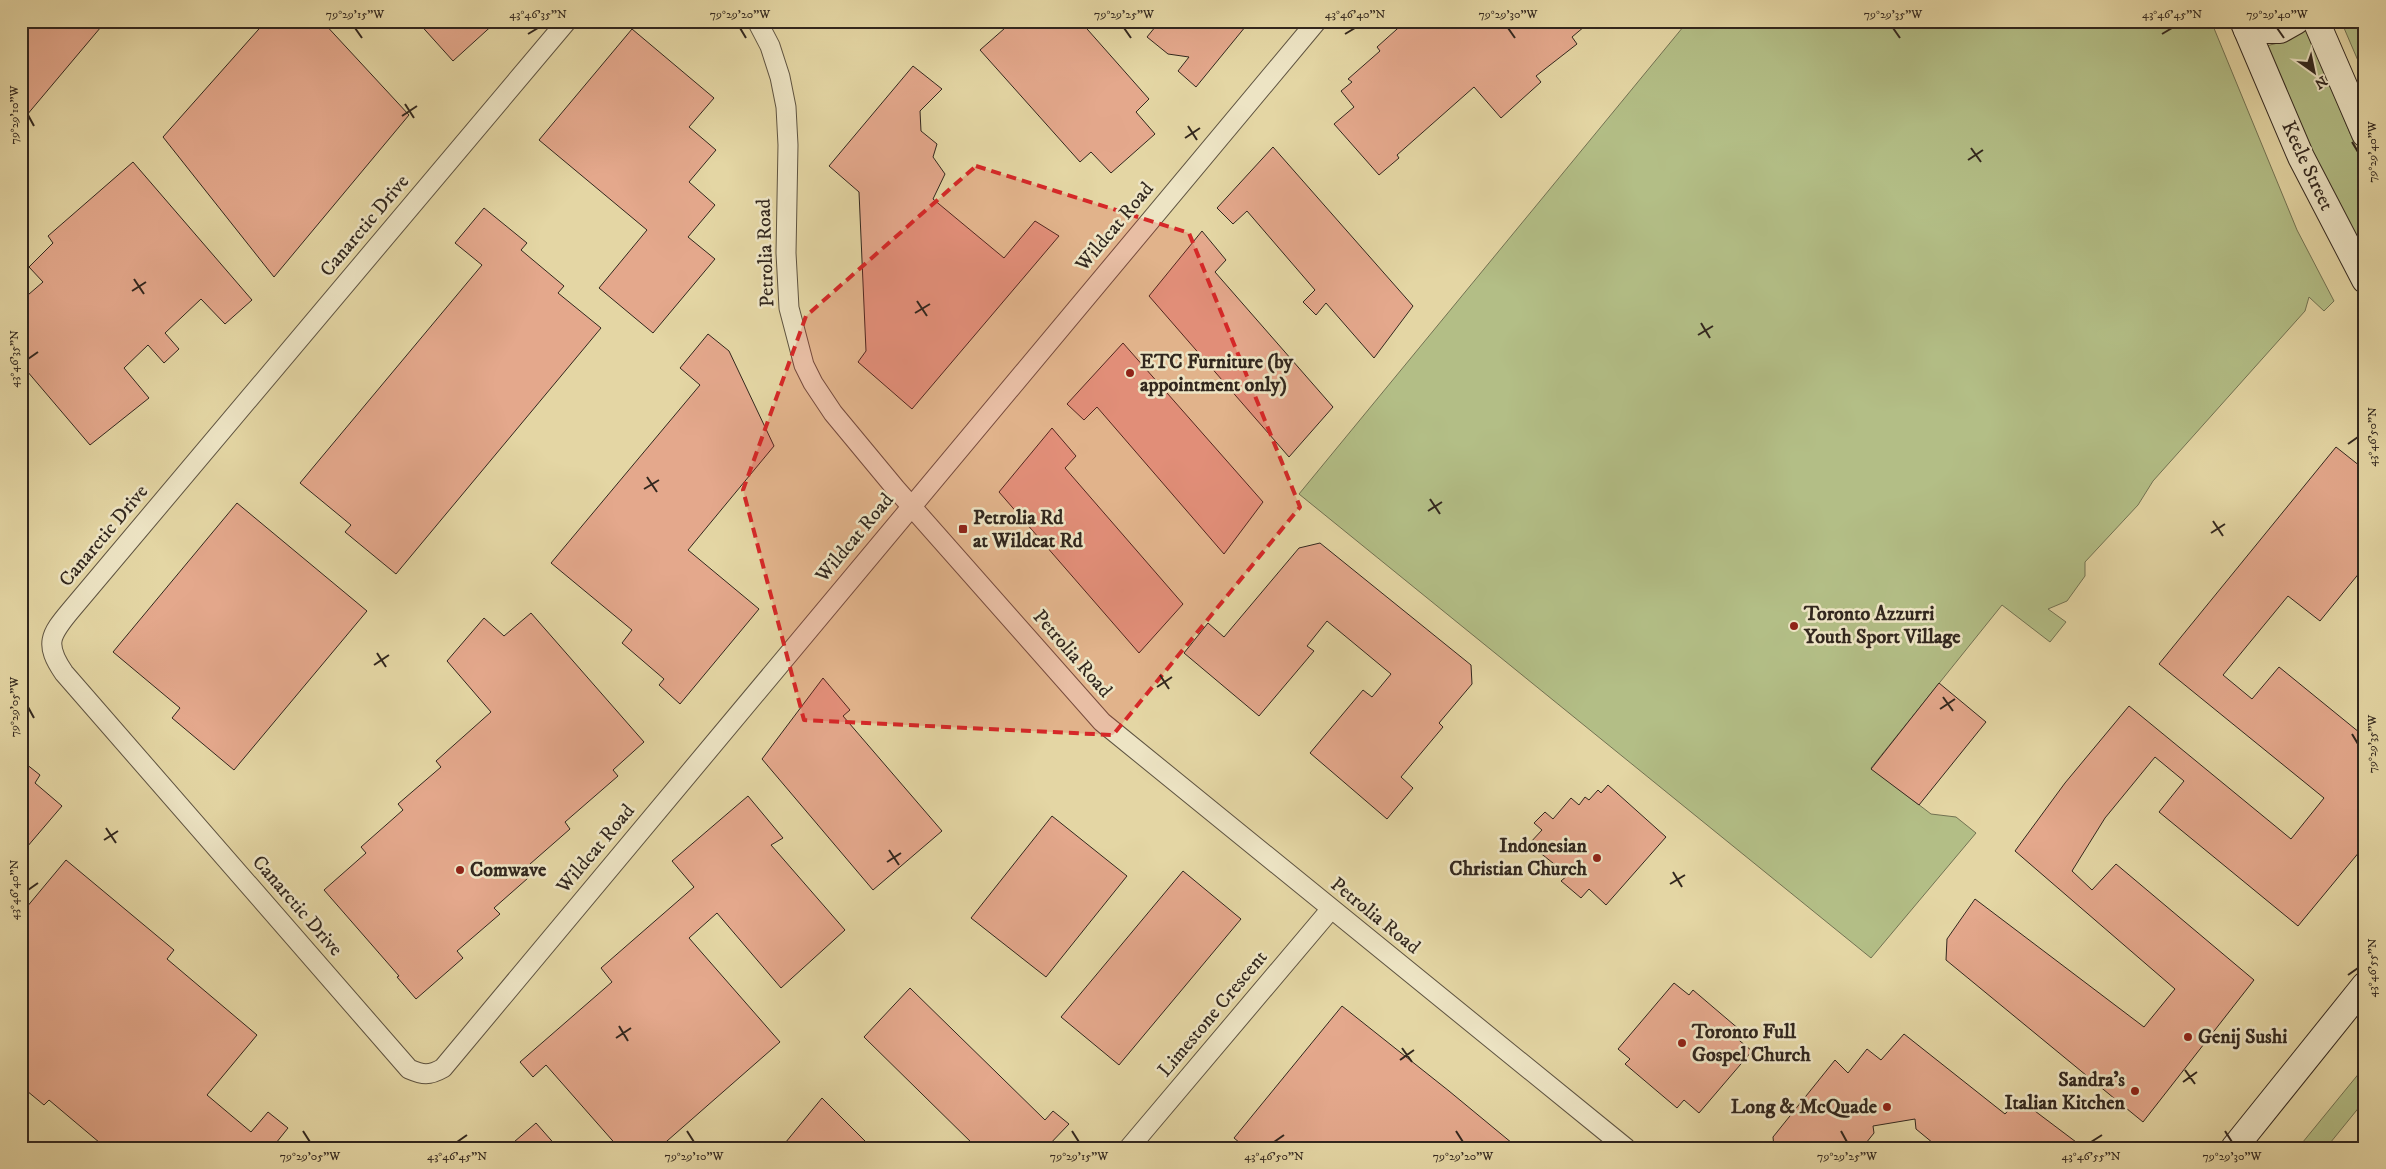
<svg xmlns="http://www.w3.org/2000/svg" width="2386" height="1169" viewBox="0 0 2386 1169" font-family="'IM FELL DW Pica',serif">
  <rect width="100%" height="100%" fill="#e4d6a4"/>
  <filter id="stains"><feTurbulence type="fractalNoise" baseFrequency=".004" numOctaves="4"/><feColorMatrix values="0 0 0 0 .2 0 0 0 0 .09 0 0 0 0 .02 0 0 0 .5 -.17"/></filter>
  <radialGradient id="worn" r=".72"><stop offset=".6" stop-color="#630" stop-opacity="0"/><stop offset="1" stop-color="#630" stop-opacity=".3"/></radialGradient>
  <g fill="#b3be86" stroke="#727252">
    <polygon points="1688,21 2187,21 2190,24 2194,21 2211,21 2297,230 2334,301 2324,311 2309,297 2305,311 2153,481 2138,505 2085,562 2085,576 2067,601 2048,609 2066,622 2050,642 2002,605 1871,768 1931,814 1956,817 1976,833 1871,958 1299,494"/>
    <polygon points="2341,21 2365,21 2365,77"/>
    <polygon points="2306,28 2365,169 2365,257 2319,170 2266,46 2290,40"/>
    <polygon points="2365,1066 2365,1100 2326,1148 2298,1148"/>
  </g>
  <g fill="#e4a88c" stroke="#32271e">
    <polygon points="21,21 106,21 21,122"/>
    <polygon points="266,21 322,21 409,115 274,277 163,137"/>
    <polygon points="417,21 497,21 453,61"/>
    <polygon points="1013,21 1080,21 1149,99 1136,112 1155,134 1111,173 1091,152 1080,162 980,50"/>
    <polygon points="1160,21 1250,21 1196,87 1178,71 1189,57 1168,54 1147,37"/>
    <polygon points="1406,21 1591,21 1572,37 1577,44 1536,76 1541,82 1501,118 1474,87 1397,155 1399,158 1379,175 1334,124 1354,107 1341,91 1352,82 1348,79 1380,51 1377,47"/>
    <polygon points="632,29 714,98 689,127 716,150 689,182 715,205 688,237 715,259 653,333 599,288 647,230 539,140"/>
    <polygon points="913,66 942,89 920,111 921,131 937,144 933,157 945,174 933,199 1004,258 1035,221 1059,236 912,409 858,362 866,351 859,192 829,166"/>
    <polygon points="1273,147 1413,306 1374,358 1326,303 1316,315 1303,302 1315,290 1247,211 1233,224 1217,208"/>
    <polygon points="133,162 252,300 225,324 201,299 165,333 179,349 164,363 148,345 124,368 149,398 90,445 21,364 21,301 43,282 29,267 53,243 48,236"/>
    <polygon points="484,208 527,243 521,250 564,286 558,293 601,328 396,574 345,532 351,525 300,483 482,265 455,243"/>
    <polygon points="1202,231 1226,260 1215,272 1333,407 1289,457 1149,296"/>
    <polygon points="708,334 729,351 774,446 688,550 759,609 680,704 659,685 664,679 622,643 632,630 551,563 700,385 680,368"/>
    <polygon points="1123,343 1263,502 1224,554 1097,407 1084,420 1067,404"/>
    <polygon points="1052,428 1076,456 1065,468 1183,604 1139,653 999,492"/>
    <polygon points="2336,447 2365,470 2365,566 2320,621 2288,596 2223,675 2252,699 2279,667 2365,737 2365,845 2298,926 2159,812 2184,781 2155,757 2105,818 2072,871 2092,890 2116,864 2254,980 2143,1122 1946,960 1947,939 1975,899 2144,1027 2175,989 2015,851 2065,783 2129,706 2291,839 2324,798 2159,664"/>
    <polygon points="237,503 367,611 234,770 172,718 180,708 113,652"/>
    <polygon points="1320,543 1471,665 1472,684 1439,723 1443,727 1401,777 1413,788 1387,819 1310,753 1363,690 1372,697 1391,674 1327,621 1307,646 1314,651 1259,716 1184,653 1208,623 1224,637 1299,548"/>
    <polygon points="531,613 644,742 613,770 618,776 565,822 570,829 530,864 536,871 494,908 500,914 457,951 463,958 416,999 397,977 399,976 324,890 366,853 361,847 403,810 398,804 441,767 436,761 491,712 447,661 484,618 504,636"/>
    <polygon points="823,678 850,710 843,716 942,831 873,890 762,759"/>
    <polygon points="1939,683 1986,722 1919,805 1871,769"/>
    <polygon points="21,760 40,775 35,783 62,806 21,854"/>
    <polygon points="1608,785 1666,837 1606,905 1589,889 1581,898 1561,881 1568,875 1529,844 1542,830 1534,823 1545,812 1553,819 1571,798 1579,805 1585,797 1589,800 1598,790 1601,793"/>
    <polygon points="748,796 783,838 771,845 845,930 781,988 717,913 689,938 780,1042 659,1148 619,1148 546,1065 533,1077 520,1062 612,982 601,968 694,887 672,861"/>
    <polygon points="1052,816 1127,876 1046,977 971,918"/>
    <polygon points="66,860 174,950 167,959 257,1035 207,1095 251,1132 268,1112 288,1128 272,1148 106,1148 49,1100 44,1105 21,1086 21,914"/>
    <polygon points="1183,871 1241,919 1119,1065 1061,1017"/>
    <polygon points="1674,983 1689,995 1693,990 1740,1030 1734,1036 1752,1051 1699,1113 1684,1100 1677,1108 1625,1064 1630,1059 1618,1049"/>
    <polygon points="910,988 1045,1120 1053,1111 1069,1124 1046,1148 977,1148 864,1037"/>
    <polygon points="1342,1006 1449,1091 1518,1148 1246,1148 1234,1138"/>
    <polygon points="1904,1034 2005,1114 2019,1099 2084,1148 1939,1148 1916,1129 1915,1119 1873,1126 1874,1133 1862,1148 1774,1148 1773,1137 1835,1060 1848,1073 1867,1049 1881,1060"/>
    <polygon points="822,1098 872,1148 781,1148"/>
    <polygon points="536,1123 558,1148 507,1148"/>
  </g>
  <g fill="none" stroke-linecap="round" stroke-linejoin="round">
    <g stroke="#5e5340" stroke-width="21">
      <g id="street">
        <path d="M567,21L71,610C50,635 44,644 64,673L409,1069C423,1075 429,1076 443,1068L1317,21"/>
        <polyline points="757,21 770,46 780,77 786,107 788,145 786,253 789,308 804,365 813,383 833,413 896,489 1102,722 1626,1148"/>
        <polyline points="1129,1148 1331,909"/>
      </g>
    </g>
    <g stroke="#32271e" stroke-width="28">
      <g id="secondary">
        <polyline points="2243,21 2301,157 2365,280"/>
        <polyline points="2316,21 2365,134"/>
        <polyline points="2247,30 2280,30 2296,21"/>
        <polyline points="2234,1148 2365,985"/>
      </g>
    </g>
    <use href="#street" stroke="#ede4c4" stroke-width="19"/>
    <use href="#secondary" stroke="#ede4c4" stroke-width="26"/>
  </g>
  <path fill="#d62828" fill-opacity="0.2" stroke="#d62828" stroke-width="4" stroke-dasharray="10 6" stroke-linejoin="round" d="M976,166L1189,233L1300,507L1113,735L804,720L743,490L806,316Z"/>
  <path fill="none" stroke="#32271e" stroke-width="2" d="M355,28L362,38M740,28L746,38M1124,28L1131,38M1508,28L1515,38M1893,28L1900,38M2277,28L2284,38M528,34L538,28M1345,34L1355,28M2162,34L2172,28M405,104L414,118M28,115L34,126M402,116L417,106M1188,126L1197,140M1185,138L1200,128M2352,142L2358,152M1971,148L1981,162M1968,160L1983,150M134,279L144,294M132,291L146,282M917,301L927,316M915,313L930,304M1701,323L1710,338M1698,335L1713,326M28,359L38,352M2348,444L2358,437M647,477L657,492M644,489L659,480M1430,499L1440,514M1428,511L1442,502M2213,521L2223,536M2211,533L2225,524M377,653L386,667M374,665L389,655M1160,675L1169,689M1157,687L1172,677M1943,697L1953,711M28,707L34,718M1940,709L1955,699M2352,734L2358,744M106,828L116,843M104,840L118,831M889,850L899,865M887,862L901,853M1673,872L1682,887M1670,884L1685,875M28,890L38,883M2348,975L2358,968M619,1026L628,1041M616,1038L631,1028M1402,1048L1412,1062M1400,1060L1414,1050M2185,1070L2195,1084M2183,1082L2197,1072M303,1131L310,1142M687,1131L694,1142M1072,1131L1079,1142M1456,1131L1463,1142M1841,1131L1847,1142M2225,1131L2232,1142M457,1142L467,1135M1274,1142L1284,1135M2091,1142L2102,1135"/>
  <g fill="#8f2418" stroke="#ede4c4" stroke-width="2">
    <circle cx="1130" cy="373" r="5"/>
    <rect x="958" y="524" width="10" height="10" rx="2.5"/>
    <circle cx="1794" cy="626" r="5"/>
    <circle cx="1597" cy="858" r="5"/>
    <circle cx="460" cy="870" r="5"/>
    <circle cx="2188" cy="1037" r="5"/>
    <circle cx="1682" cy="1043" r="5"/>
    <circle cx="2135" cy="1091" r="5"/>
    <circle cx="1887" cy="1107" r="5"/>
  </g>
  <g text-anchor="middle" dominant-baseline="central" stroke-width="5" stroke-linejoin="round" paint-order="stroke">
    <g font-size="20" fill="#32271e" stroke="#ede4c4">
      <text transform="translate(2307 166) rotate(65)">Keele Street</text>
      <text transform="translate(365 226) rotate(-50)">Canarctic Drive</text>
      <text transform="translate(1115 227) rotate(-50)">Wildcat Road</text>
      <text transform="translate(766 253) rotate(-92)">Petrolia Road</text>
      <text transform="translate(104 536) rotate(-50)">Canarctic Drive</text>
      <text transform="translate(855 538) rotate(-50)">Wildcat Road</text>
      <text transform="translate(1072 654) rotate(49)">Petrolia Road</text>
      <text transform="translate(596 849) rotate(-50)">Wildcat Road</text>
      <text transform="translate(297 906) rotate(49)">Canarctic Drive</text>
      <text transform="translate(1375 916) rotate(39)">Petrolia Road</text>
      <text transform="translate(1213 1014) rotate(-50)">Limestone Crescent</text>
    </g>
    <g font-size="20" font-weight="bold" fill="#32271e" stroke="#ede4c4" text-anchor="start">
      <text x="1140" y="362">ETC Furniture (by<tspan x="1140" dy="23">appointment only)</tspan></text>
      <text x="973" y="518">Petrolia Rd<tspan x="973" dy="23">at Wildcat Rd</tspan></text>
      <text x="1804" y="614">Toronto Azzurri<tspan x="1804" dy="23">Youth Sport Village</tspan></text>
      <text x="1587" y="846" text-anchor="end">Indonesian<tspan x="1587" dy="23">Christian Church</tspan></text>
      <text x="470" y="870">Comwave</text>
      <text x="1692" y="1032">Toronto Full<tspan x="1692" dy="23">Gospel Church</tspan></text>
      <text x="2198" y="1037">Genij Sushi</text>
      <text x="2125" y="1080" text-anchor="end">Sandra's<tspan x="2125" dy="23">Italian Kitchen</tspan></text>
      <text x="1877" y="1107" text-anchor="end">Long &amp; McQuade</text>
    </g>
  </g>
  <rect width="2386" height="1169" fill="none" stroke="#e4d6a4" stroke-width="55"/>
  <g transform="translate(2314 72) rotate(147)" stroke="#ede4c4" stroke-width="4" paint-order="stroke">
  <path d="M0-4L9 19L0 12L-9 19Z" fill="#32271e"/>
  <text y="-8" font-size="14" font-weight="bold" text-anchor="middle" fill="#32271e">N</text>
  </g>
  <rect x="28" y="28" width="2330" height="1114" fill="none" stroke="#32271e" stroke-width="2"/>
  <g font-size="12" text-anchor="middle" fill="#32271e">
    <text x="355" y="18">79°29'15"W</text>
    <text x="538" y="18">43°46'35"N</text>
    <text x="740" y="18">79°29'20"W</text>
    <text x="1124" y="18">79°29'25"W</text>
    <text x="1355" y="18">43°46'40"N</text>
    <text x="1508" y="18">79°29'30"W</text>
    <text x="1893" y="18">79°29'35"W</text>
    <text x="2172" y="18">43°46'45"N</text>
    <text x="2277" y="18">79°29'40"W</text>
    <text transform="translate(14 115) rotate(-90)" y="4">79°29'10"W</text>
    <text transform="translate(2372 152) rotate(-90)" y="4">79°29'40"W</text>
    <text transform="translate(14 359) rotate(-90)" y="4">43°46'35"N</text>
    <text transform="translate(2372 437) rotate(-90)" y="4">43°46'50"N</text>
    <text transform="translate(14 707) rotate(-90)" y="4">79°29'05"W</text>
    <text transform="translate(2372 744) rotate(-90)" y="4">79°29'35"W</text>
    <text transform="translate(14 890) rotate(-90)" y="4">43°46'40"N</text>
    <text transform="translate(2372 968) rotate(-90)" y="4">43°46'55"N</text>
    <text x="310" y="1160">79°29'05"W</text>
    <text x="457" y="1160">43°46'45"N</text>
    <text x="694" y="1160">79°29'10"W</text>
    <text x="1079" y="1160">79°29'15"W</text>
    <text x="1274" y="1160">43°46'50"N</text>
    <text x="1463" y="1160">79°29'20"W</text>
    <text x="1847" y="1160">79°29'25"W</text>
    <text x="2091" y="1160">43°46'55"N</text>
    <text x="2232" y="1160">79°29'30"W</text>
  </g>
  <rect width="100%" height="100%" filter="url(#stains)"/>
  <rect width="100%" height="100%" fill="url(#worn)"/>
</svg>
